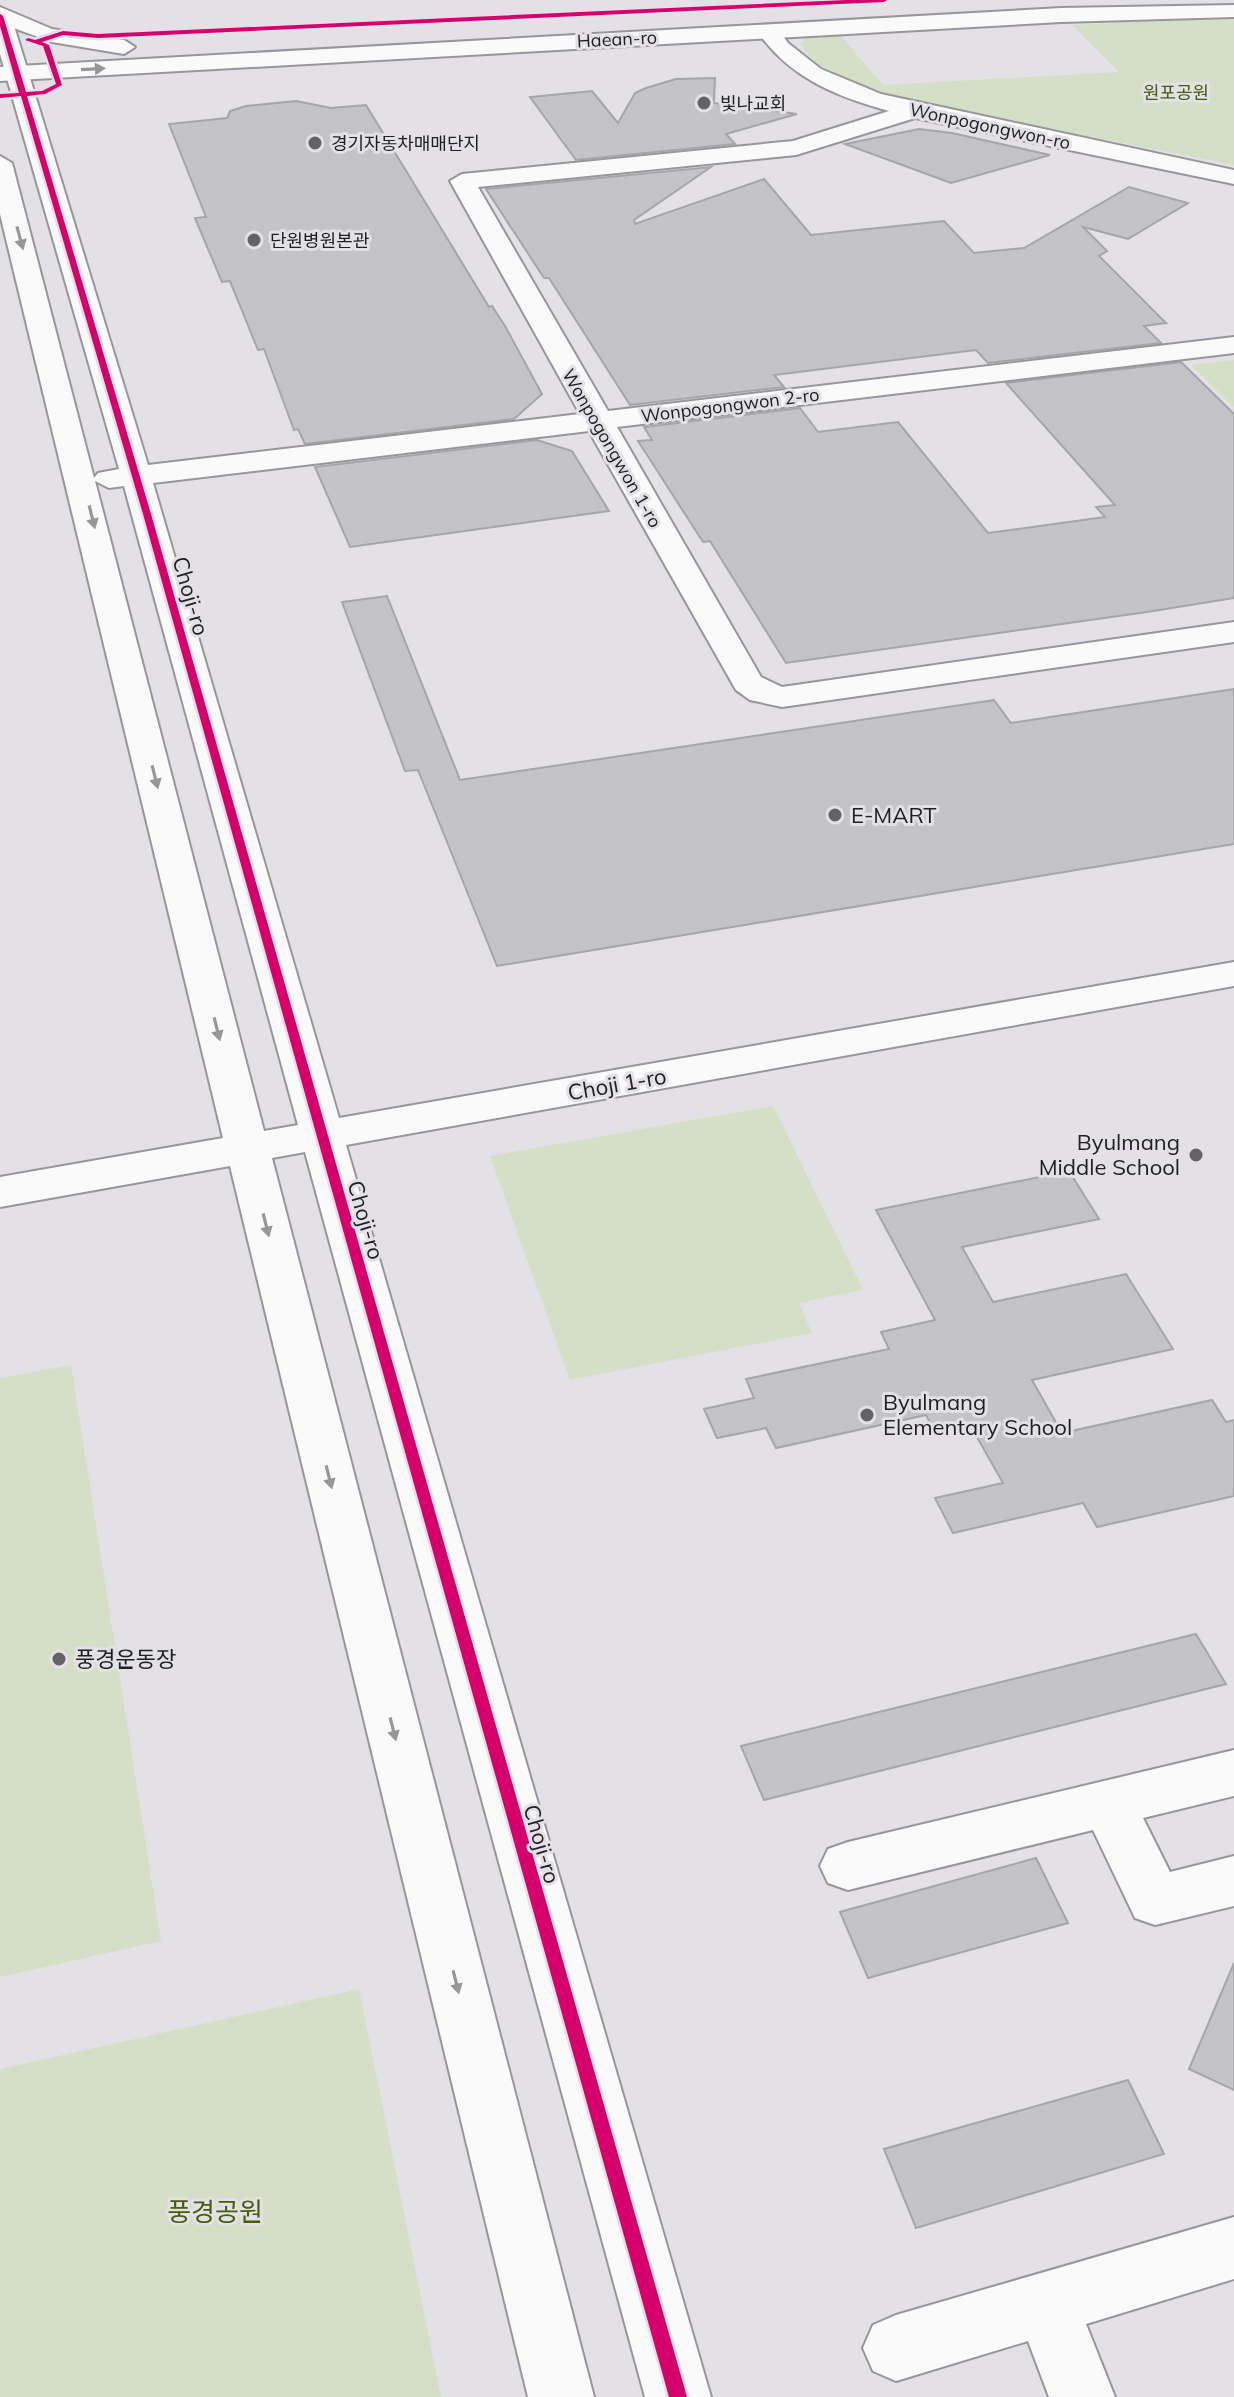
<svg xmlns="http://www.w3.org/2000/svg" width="1234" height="2397" viewBox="0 0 1234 2397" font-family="Mulish,'Noto Sans KR',sans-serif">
  <rect width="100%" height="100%" fill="#e3e1e6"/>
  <g fill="#d5dfc8">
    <path d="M1234,17V165L897,99C869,88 812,71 800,43L805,37L840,35L883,85L1119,72L1072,25Z"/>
    <polygon points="1234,360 1234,407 1191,365"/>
    <polygon points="773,1106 863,1290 799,1303 812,1333 570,1380 490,1156"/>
    <polygon points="71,1365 161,1941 0,1977 0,1378"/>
    <polygon points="359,1989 441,2397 0,2397 0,2069"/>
  </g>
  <g fill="#c4c3c6" stroke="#a6a5a8" stroke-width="2">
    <polygon points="715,78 714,103 797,114 726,134 735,144 576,160 530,97 592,91 618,123 635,93 646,88 676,79"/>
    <polygon points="296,101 331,108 366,105 489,307 492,306 505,326 542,394 514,419 305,444 298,429 294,430 264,349 258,350 230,281 222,282 195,218 206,217 169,124 227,118 230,111 246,106"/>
    <polygon points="919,129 952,133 1050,155 951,183 845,144"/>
    <polygon points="711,167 634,220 635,224 764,179 811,235 944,221 974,253 1024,248 1129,187 1188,203 1128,239 1083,227 1107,251 1099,256 1166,323 1144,326 1161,343 988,363 976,350 774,375 784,387 630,405 549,278 544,278 486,189"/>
    <polygon points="1181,362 1234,414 1234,598 1147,612 786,663 710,541 703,542 638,441 652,440 644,427 800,408 818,432 898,422 988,533 1105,517 1096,507 1115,505 1006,383"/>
    <polygon points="537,440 572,451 609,511 350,547 315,467"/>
    <polygon points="387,596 460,780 994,700 1011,723 1234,689 1234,844 497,966 418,770 405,771 342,602"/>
    <polygon points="1069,1171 1099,1219 962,1247 993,1302 1126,1274 1173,1349 1032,1380 1062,1433 1212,1400 1226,1422 1234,1420 1234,1496 1097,1527 1083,1503 953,1533 935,1498 1003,1483 969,1423 934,1430 926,1415 776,1448 766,1428 717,1438 704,1409 754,1398 746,1379 889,1349 881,1332 935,1320 876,1210"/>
    <polygon points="1196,1634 1226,1684 764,1800 741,1746"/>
    <polygon points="1036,1858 1068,1923 868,1978 840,1912"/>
    <polygon points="1234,1963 1234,2090 1189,2069"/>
    <polygon points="1128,2080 1164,2154 916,2228 884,2149"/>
  </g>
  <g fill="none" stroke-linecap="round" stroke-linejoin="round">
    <g stroke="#98969a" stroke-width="4">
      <g id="minor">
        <path d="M0,9L11,16L148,465L580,414L450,181L462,174L793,141L889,111C835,96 790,78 757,31L760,26H776L788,43L821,69L881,94L1234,170V184L915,118L796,155L478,187L608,411L1234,337V353L617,427L761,677L782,687L1234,622V642L782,707L750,700L736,690L589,431L153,483L339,1118L1234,962V986L346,1145L711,2397H645L305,1152L272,1158L594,2397H528L230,1166L0,1207V1177L223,1138L0,214V156L12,163L94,478L98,473L119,469L0,54ZM95,481L109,488L124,486L298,1125L264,1131Z"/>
        <polygon points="1234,1750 1234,1796 1143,1818 1170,1872 1234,1856 1234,1906 1155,1925 1135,1918 1093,1830 848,1890 828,1883 820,1866 828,1849 848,1842"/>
        <polygon points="1234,2217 1234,2279 1086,2324 1115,2397 1049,2397 1028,2341 896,2381 873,2371 863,2348 873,2325 896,2315"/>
      </g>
    </g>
    <g stroke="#98969a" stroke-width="4">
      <g id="major">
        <polygon points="1234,5 1234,17 1061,22 0,81 0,67 1061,8"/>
        <polygon points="0,7 52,29 124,40 135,47 124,54 52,42 0,23"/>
      </g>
    </g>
    <use href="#minor" fill="#fbfafb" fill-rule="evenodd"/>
    <use href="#major" fill="#fbfafb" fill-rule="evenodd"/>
    <g stroke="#e3e0e7" stroke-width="5">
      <polygon id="cycleway" points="846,0 887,0 884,2 98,38 63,35 42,42 49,45 62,85 45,94 27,96 151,514 687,2397 669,2397 143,514 21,96 0,98 0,94 19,93 0,26 0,14 3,16 26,92 42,91 56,84 43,46 25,40 28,38 35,40 63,31 98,34"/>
    </g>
    <use href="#cycleway" fill="#d6006c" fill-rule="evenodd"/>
  </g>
  <defs><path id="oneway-solid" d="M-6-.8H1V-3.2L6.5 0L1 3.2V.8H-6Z" transform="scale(2)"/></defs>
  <g fill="#989798">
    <use href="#oneway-solid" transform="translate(93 69) rotate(-3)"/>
    <use href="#oneway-solid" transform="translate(20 238) rotate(75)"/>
    <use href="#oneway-solid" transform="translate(92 517) rotate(76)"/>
    <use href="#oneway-solid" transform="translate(155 777) rotate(76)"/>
    <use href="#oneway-solid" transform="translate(217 1029) rotate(76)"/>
    <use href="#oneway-solid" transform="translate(266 1225) rotate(76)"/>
    <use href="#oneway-solid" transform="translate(329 1477) rotate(76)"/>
    <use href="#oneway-solid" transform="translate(393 1729) rotate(76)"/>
    <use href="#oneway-solid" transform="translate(456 1982) rotate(76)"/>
  </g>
  <g fill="#646265" stroke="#e3e0e7" stroke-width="3">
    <circle cx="704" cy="103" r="8"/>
    <circle cx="315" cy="143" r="8"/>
    <circle cx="254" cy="240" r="8"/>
    <circle cx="835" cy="815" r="8"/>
    <circle cx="1196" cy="1155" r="8"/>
    <circle cx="867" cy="1415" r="8"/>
    <circle cx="59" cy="1659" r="8"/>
  </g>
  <g text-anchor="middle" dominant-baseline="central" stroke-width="6" stroke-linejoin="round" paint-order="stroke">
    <g font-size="18" fill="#1f1e20" stroke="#e3e0e7">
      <text transform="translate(617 39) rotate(-3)">Haean-ro</text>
      <text transform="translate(990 126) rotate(12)">Wonpogongwon-ro</text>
      <text transform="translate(730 405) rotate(-7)">Wonpogongwon 2-ro</text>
      <text transform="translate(612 448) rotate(60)">Wonpogongwon 1-ro</text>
    </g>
    <g font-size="18" fill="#455f07" stroke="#e3e0e7">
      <text x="1176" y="92">원포공원</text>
    </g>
    <g font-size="18" fill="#1f1e20" stroke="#e3e0e7" text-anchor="start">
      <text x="720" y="103">빛나교회</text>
      <text x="331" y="143">경기자동차매매단지</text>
      <text x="270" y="240">단원병원본관</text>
    </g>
    <g font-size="22" fill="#1f1e20" stroke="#e3e0e7">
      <text transform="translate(191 596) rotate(74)">Choji-ro</text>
      <text transform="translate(617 1084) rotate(-10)">Choji 1-ro</text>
      <text transform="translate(366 1220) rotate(74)">Choji-ro</text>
      <text transform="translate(542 1844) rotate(74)">Choji-ro</text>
    </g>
    <g font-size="22" fill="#1f1e20" stroke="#e3e0e7" text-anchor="start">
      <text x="851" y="815">E-MART</text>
      <text x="1180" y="1142" text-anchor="end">Byulmang<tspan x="1180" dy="25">Middle School</tspan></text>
      <text x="883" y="1402">Byulmang<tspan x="883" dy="25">Elementary School</tspan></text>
      <text x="75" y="1659">풍경운동장</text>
    </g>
    <g font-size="26" fill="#455f07" stroke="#e3e0e7">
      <text x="215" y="2211">풍경공원</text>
    </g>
  </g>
</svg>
